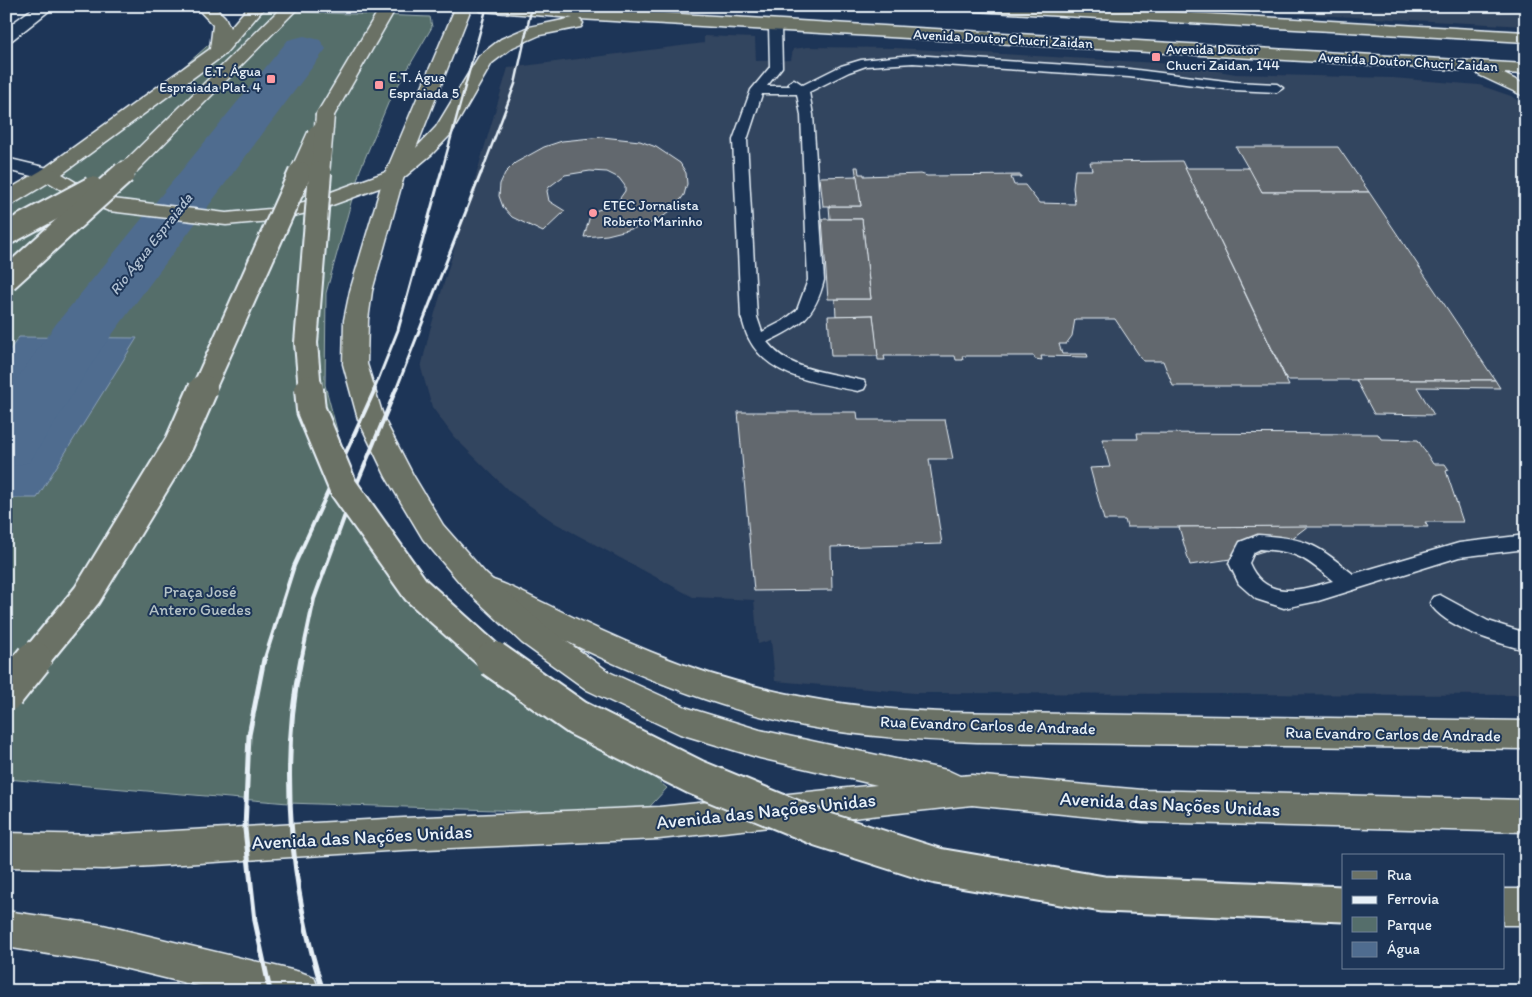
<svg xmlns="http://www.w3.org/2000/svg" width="1532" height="997" viewBox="0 0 1532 997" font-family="Itim,sans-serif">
  <rect width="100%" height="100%" fill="#1d3557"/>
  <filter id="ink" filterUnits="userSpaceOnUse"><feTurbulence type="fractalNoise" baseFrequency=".02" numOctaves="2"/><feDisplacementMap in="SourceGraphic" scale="10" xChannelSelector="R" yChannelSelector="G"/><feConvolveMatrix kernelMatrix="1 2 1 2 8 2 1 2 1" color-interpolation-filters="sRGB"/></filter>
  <g filter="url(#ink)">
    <g fill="#32445e">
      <polygon points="1149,6 1526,6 1526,26 1186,8"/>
      <polygon points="704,36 755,38 756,61 791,60 793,49 808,47 896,48 1175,64 1236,74 1393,78 1479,85 1511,96 1526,106 1526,695 915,693 775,681 771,640 758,644 754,600 693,597 555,523 510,492 454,437 432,407 421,368 430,330 508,68 704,43"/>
    </g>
    <polygon fill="#556e6b" stroke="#9eb0b2" points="248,10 430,17 432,27 389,101 360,170 326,293 325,385 343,453 381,529 461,620 667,788 642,815 288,803 6,779 6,208 78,160"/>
    <polygon fill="#4f6c8f" stroke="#8ca1b9" points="19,337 137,338 37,498 6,498 6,355"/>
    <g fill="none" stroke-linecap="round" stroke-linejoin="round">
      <polygon fill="#4f6c8f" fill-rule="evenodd" points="304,36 320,40 326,49 102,348 30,462 6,468 6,394 56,324 288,40"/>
    </g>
    <g fill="#62686e" stroke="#e8f1f8">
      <polygon points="602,137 640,141 656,147 680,163 686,173 687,184 684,195 676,206 664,216 647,225 607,235 584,237 591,212 615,205 625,191 625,186 619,178 607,172 590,171 565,175 549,187 547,191 549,201 565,211 543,232 512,217 503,207 499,196 500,184 505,173 515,163 544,147 562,141"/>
      <polygon points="1236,147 1338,147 1369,192 1262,192"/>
      <polygon points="1182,161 1289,386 1173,386 1163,361 1143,361 1115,319 1075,319 1072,336 1066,344 1059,344 1062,354 1087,354 1088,357 1041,356 1042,360 1035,359 1034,356 962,356 963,360 956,360 955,356 884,356 885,360 878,360 873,315 836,316 835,299 871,299 862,219 830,219 829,206 861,206 855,167 858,167 859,174 864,174 864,176 921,174 927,176 1021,175 1021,177 1011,177 1014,185 1025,185 1039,203 1075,204 1073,188 1075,170 1092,170 1090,162"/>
      <polygon points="1185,168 1249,168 1262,192 1369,192 1495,380 1287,380"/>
      <polygon points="857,176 861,206 823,206 820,177"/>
      <polygon points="822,219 862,219 871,299 828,299"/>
      <polygon points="873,315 878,356 831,356 828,316"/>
      <polygon points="1356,380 1495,380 1500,388 1417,387 1434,415 1374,414"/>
      <polygon points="738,412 857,412 858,420 945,420 953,459 929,459 942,544 831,547 832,590 754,591"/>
      <polygon points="1137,433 1378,434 1381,439 1418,440 1433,464 1445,464 1449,470 1446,471 1463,522 1425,522 1428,527 1127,527 1125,520 1104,520 1090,468 1110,467 1102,439 1138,439"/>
      <polygon points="1308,526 1291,539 1267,550 1244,557 1190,565 1179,527"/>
    </g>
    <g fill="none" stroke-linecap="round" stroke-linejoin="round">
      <g stroke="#e8f1f8" stroke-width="3">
        <g id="lane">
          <path d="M775,23L781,26L782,67L767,86H790L788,83L794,79L803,85L841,66L861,60L913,55L1129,69L1234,82L1277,84L1283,88L1277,92L1234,90L1129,77L913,63L866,66L849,72L809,92L813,115L824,280C815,317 800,326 767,342C790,372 830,372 864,381L866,385L864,389L858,391C819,383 769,378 749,339C745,332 744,324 741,317L733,140L751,90L770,67L769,26ZM762,94H797L801,115L808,280L797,310L783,321L762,332L757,317L747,140Z"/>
          <path d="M1258,535C1307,538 1316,544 1353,574L1459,543L1526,535V549L1459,557L1318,601L1284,608L1256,599L1239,584L1229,563L1240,542ZM1260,549C1298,552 1304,557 1333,581C1300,590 1266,602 1249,563L1254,552Z"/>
          <path d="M1440,595L1488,621L1526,633V650C1500,644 1443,627 1430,603L1433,597Z"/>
        </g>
      </g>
      <g stroke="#e8f1f8" stroke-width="3">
        <g id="street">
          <polygon points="36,6 55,6 12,40 6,41 6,28"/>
          <polygon points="6,158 56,170 59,174 56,178 49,180 6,170"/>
        </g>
      </g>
      <g stroke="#e8f1f8" stroke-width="3">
        <g id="primary">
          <polygon points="195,6 214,6 225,17 230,28 249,6 266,6 224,55 62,174 87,189 113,199 226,213 270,209 304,202 386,172 456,6 472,6 416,148 436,127 479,56 501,39 529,27 573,18 481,11 473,6 544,6 1526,64 1526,74 1502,73 1526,85 1526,97 1479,75 1476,71 579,19 583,23 581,27 540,35 513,47 492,63 451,134 432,154 401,180 316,211 270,221 226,225 109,211 73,197 42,178 39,174 42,170 210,49 213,25"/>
          <polygon points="283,6 300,6 136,172 122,172 119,168 122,164"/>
          <polygon points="381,6 397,6 332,119 318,119 316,115"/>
          <polygon points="966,6 1066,6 1526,32 1526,42 974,11"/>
          <path d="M490,579C510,585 529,596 548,605C582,622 617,638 651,652C745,691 841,708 942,712L1526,721V749L977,742C919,740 861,737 804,726C689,704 583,651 480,598L475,590L480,582Z"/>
        </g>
      </g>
      <g stroke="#e8f1f8" stroke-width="3">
        <g id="highway">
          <polygon points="49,168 56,170 59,174 56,178 13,204 6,206 6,191 42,170"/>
          <polygon points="394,170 401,172 404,176 372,291 368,320 367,364 384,419 413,475 443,525 486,574 544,625 609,672 688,708 760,730 947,770 960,776 972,775 1143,790 1526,800 1526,832 1143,822 972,805 659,839 403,850 103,869 6,867 6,833 103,835 403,818 659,807 877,785 760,758 680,734 587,690 522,643 466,590 423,539 386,477 358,419 343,364 344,320 350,291 384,176 387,172"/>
          <rect x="1503" y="889" width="23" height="36"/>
          <polygon points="6,911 103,925 300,972 314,977 319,991 219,991 103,963 6,947"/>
        </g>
      </g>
      <use href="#lane" fill="#1d3557" fill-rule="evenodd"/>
      <use href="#street" fill="#1d3557" fill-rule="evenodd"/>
      <use href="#primary" fill="#6b7165" fill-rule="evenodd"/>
      <use href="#highway" fill="#6b7165" fill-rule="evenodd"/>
      <g stroke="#e8f1f8" stroke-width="2.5">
        <polyline points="441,174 487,6"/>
        <polyline points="481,174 515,84 532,6"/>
      </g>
      <g stroke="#e8f1f8" stroke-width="3">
        <polyline points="374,390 398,330 441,173"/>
        <polyline points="396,390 481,173"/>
      </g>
      <g stroke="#e8f1f8" stroke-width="4">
        <polyline points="264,661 294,566 375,389"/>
        <polyline points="301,661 314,599 352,496 396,389"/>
      </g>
      <g stroke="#e8f1f8" stroke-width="5">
        <polyline points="264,659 249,735 245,829 255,921 270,991"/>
        <path d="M301,659C279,764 290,889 323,991"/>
      </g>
      <g stroke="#e8f1f8" stroke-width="21" stroke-linecap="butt">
        <g id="highway-bridge-far3">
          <polyline points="122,174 129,168"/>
          <polyline points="299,174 317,134"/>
          <polyline points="320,174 325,115"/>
        </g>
      </g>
      <g stroke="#e8f1f8" stroke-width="26" stroke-linecap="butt">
        <g id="highway-bridge-far2">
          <polyline points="6,234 92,188"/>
          <polyline points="6,280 124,173"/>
          <polyline points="203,390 300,173"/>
          <polyline points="310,390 306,343 320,173"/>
        </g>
      </g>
      <g stroke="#e8f1f8" stroke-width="32" stroke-linecap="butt">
        <g id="highway-bridge-far1">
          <polyline points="309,389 311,410 343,487 416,590 495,661"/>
          <polyline points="33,661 87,595 179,444 203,389"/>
        </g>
      </g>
      <g stroke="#e8f1f8" stroke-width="39" stroke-linecap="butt">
        <g id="highway-bridge">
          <polyline points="493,659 577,718 695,777 821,829 937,866 1103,894 1343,904"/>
          <polyline points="6,694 34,659"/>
        </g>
      </g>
      <use href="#highway-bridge-far3" stroke="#6b7165" stroke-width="18"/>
      <use href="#highway-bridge-far2" stroke="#6b7165" stroke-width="22"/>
      <use href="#highway-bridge-far1" stroke="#6b7165" stroke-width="28"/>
      <use href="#highway-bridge" stroke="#6b7165" stroke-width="35"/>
    </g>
  </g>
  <g fill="#ff9aa2" stroke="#1d3557" stroke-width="2">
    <rect x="1151" y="52" width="10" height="10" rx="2.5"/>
    <rect x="266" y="74" width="10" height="10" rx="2.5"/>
    <rect x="374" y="80" width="10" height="10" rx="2.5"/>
    <circle cx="593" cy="213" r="5"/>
  </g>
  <g text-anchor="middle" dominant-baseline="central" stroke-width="4" stroke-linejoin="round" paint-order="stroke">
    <g font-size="14" fill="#e8f1f8" stroke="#1d3557">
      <text transform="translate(1003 39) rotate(3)">Avenida Doutor Chucri Zaidan</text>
      <text transform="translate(1408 62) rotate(3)">Avenida Doutor Chucri Zaidan</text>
    </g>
    <g font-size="14" fill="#e8f1f8" stroke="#1d3557" text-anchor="start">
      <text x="1166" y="49">Avenida Doutor<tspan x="1166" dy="16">Chucri Zaidan, 144</tspan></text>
      <text x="261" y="71" text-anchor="end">E.T. Água<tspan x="261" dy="16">Espraiada Plat. 4</tspan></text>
      <text x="389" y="77">E.T. Água<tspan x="389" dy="16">Espraiada 5</tspan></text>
      <text x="603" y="205">ETEC Jornalista<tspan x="603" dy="16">Roberto Marinho</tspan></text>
    </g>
    <g font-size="15" font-style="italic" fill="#b2c2d3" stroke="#1d3557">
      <text transform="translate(151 244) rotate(-52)">Rio Água Espraiada</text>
    </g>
    <g font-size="16" fill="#b5c3c7" stroke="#1d3557">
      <text x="200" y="591">Praça José<tspan x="200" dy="18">Antero Guedes</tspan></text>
    </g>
    <g font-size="16" fill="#e8f1f8" stroke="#1d3557">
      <text transform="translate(988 725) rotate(2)">Rua Evandro Carlos de Andrade</text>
      <text transform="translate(1393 734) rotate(1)">Rua Evandro Carlos de Andrade</text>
    </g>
    <g font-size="19" fill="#e8f1f8" stroke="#1d3557">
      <text transform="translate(1170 804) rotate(3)">Avenida das Nações Unidas</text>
      <text transform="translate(766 811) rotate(-6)">Avenida das Nações Unidas</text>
      <text transform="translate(362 837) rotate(-3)">Avenida das Nações Unidas</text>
    </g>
  </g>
  <rect width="1532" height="997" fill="none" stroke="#1d3557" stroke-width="25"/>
  <rect x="12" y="12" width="1507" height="972" fill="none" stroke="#e8f1f8" stroke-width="2" filter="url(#ink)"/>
  <rect x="1342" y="854" width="162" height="115" fill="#1d3557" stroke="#6e8097"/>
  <rect x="1352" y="871" width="25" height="8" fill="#6b7165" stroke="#6e8097"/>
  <text x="1387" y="880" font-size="15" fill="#e8f1f8">Rua</text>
  <rect x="1352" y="896" width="25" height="8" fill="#e8f1f8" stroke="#6e8097"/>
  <text x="1387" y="904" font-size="15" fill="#e8f1f8">Ferrovia</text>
  <rect x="1352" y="917" width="25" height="15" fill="#556e6b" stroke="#6e8097"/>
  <text x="1387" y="930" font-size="15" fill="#e8f1f8">Parque</text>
  <rect x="1352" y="942" width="25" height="15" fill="#4f6c8f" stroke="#6e8097"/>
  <text x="1387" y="954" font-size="15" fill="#e8f1f8">Água</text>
</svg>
